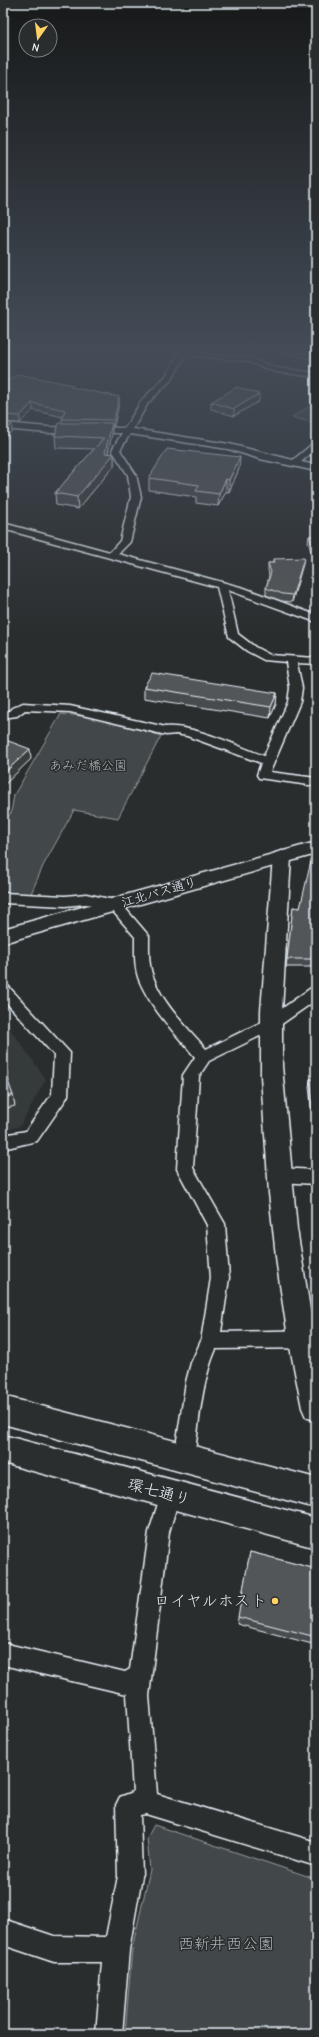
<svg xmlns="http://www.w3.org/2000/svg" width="319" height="2037" viewBox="0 0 319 2037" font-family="'Comic Neue','Klee One',sans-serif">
  <rect width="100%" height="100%" fill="#2a2d2e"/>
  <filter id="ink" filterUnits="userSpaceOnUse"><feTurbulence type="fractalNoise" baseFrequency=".025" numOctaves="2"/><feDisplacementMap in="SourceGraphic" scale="8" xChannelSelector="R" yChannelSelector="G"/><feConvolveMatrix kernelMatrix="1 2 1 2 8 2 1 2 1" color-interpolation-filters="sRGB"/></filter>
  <g filter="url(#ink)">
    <polygon fill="#363a3b" points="3,1019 46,1079 20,1126 3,1131"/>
    <g fill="#424648" stroke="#959ca0">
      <polygon points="316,402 316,424 292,417"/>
      <path d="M61,714C94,716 129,725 161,736L118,818L74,810L43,866L30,896L3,895V822L11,813L14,795Z"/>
      <polygon points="154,1825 316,1879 316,2034 125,2034 132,1949 150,1870 147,1838"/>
    </g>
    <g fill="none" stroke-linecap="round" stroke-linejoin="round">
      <g stroke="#e8f1f8" stroke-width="3">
        <g id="street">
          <path d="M180,352L247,357L277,368L316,373V377L276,372L246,361L186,355L171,380L148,403L133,429L229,444L293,460L316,441V449L301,462L316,465V471L260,459L228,449L130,434L120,450L136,475L141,497L130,542L118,554L244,588L316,615V622L228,590L238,634L255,647L270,655L316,658V664L297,663L302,688L300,702L270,772L316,778V786L259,778L257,775L261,763L187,736L176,734L166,735L70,712L25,710L17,716L3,718V712L9,711L12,708L23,703L70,706L166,727C194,725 237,746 264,756L288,702L290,688L286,662L264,660L247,651L229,637L217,587L3,529V523L110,552L120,541L131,497L128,475L112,450L122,433H48L3,429V423L48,427L125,428L142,400L165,377Z"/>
          <polygon points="287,352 316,355 316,359 291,354"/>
          <path d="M3,893L65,896L86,894L119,901L149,936C149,950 148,966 154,979C164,1006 188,1028 206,1049L266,1020L311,988L316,987V1000L276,1028L209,1061L199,1076L193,1168L225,1224L229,1278L221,1332L316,1330V1348L216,1349C201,1383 199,1423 194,1459L191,1466L184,1469L177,1466L174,1459L186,1382L191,1363L201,1341L211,1278L207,1225L177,1169L183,1075L195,1057C175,1033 151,1009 139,980C134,967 135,951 135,937L110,908L86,904L65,906L3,903Z"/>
          <polygon points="3,985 8,986 70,1053 68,1095 66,1099 37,1141 3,1149 3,1135 26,1131 52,1094 54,1055 3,999"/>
          <polygon points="278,1168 316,1170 316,1184 278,1182 272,1180 270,1175 272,1170"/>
          <polygon points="170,1485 177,1488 180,1495 169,1532 149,1696 157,1794 316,1842 316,1866 146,1814 140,1815 142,1876 129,1950 122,2034 96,2034 102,1962 54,1962 3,1945 3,1919 54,1936 106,1937 118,1876 116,1805 120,1797 133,1792 127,1694 3,1665 3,1643 125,1672 130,1669 149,1532 163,1488"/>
        </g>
      </g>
      <g stroke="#e8f1f8" stroke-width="3">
        <polygon id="secondary" points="282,851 289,853 291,857 282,1011 282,1066 297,1229 316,1346 316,1421 306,1417 302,1408 288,1337 277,1265 269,1193 261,1076 261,1011 273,857 275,853"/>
      </g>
      <g stroke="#e8f1f8" stroke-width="3">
        <g id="primary">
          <polygon points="316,842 316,854 3,943 3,929"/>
          <polygon points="3,1396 316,1478 316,1508 3,1424"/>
          <polygon points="3,1435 316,1518 316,1548 3,1463"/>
        </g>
      </g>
      <use href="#street" fill="#2a2d2e" fill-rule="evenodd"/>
      <use href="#secondary" fill="#2a2d2e" fill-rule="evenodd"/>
      <use href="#primary" fill="#2a2d2e" fill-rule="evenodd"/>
    </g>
    <g fill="#474b4d" stroke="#e8f1f8">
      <polygon points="3,383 73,388 119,397 119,404 114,426 112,426 112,434 108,453 114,454 114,466 78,509 56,505 55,493 94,449 56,448 55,436 62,423 62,419 63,417 33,410 20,423 3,422"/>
      <polygon points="259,401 234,416 211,409 211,402"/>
      <polygon points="239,469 229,492 226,492 218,506 196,503 196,497 149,490 149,478"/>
      <polygon points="309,536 316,536 316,566 308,542"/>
      <polygon points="273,559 303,564 292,602 282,601 266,595 266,588 269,576 268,569 268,563 273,563"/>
      <polygon points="144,687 277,693 276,704 270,718 144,698"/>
      <polygon points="316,858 316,942 315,942 311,967 286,967 293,907 300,908"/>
      <polygon points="310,1079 316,1079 316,1144 309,1087"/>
      <polygon points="250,1552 316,1569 316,1645 237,1624"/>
    </g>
    <g fill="#3a3d3e" stroke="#e8f1f8">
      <polygon points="259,394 259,401 234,416 234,409"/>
      <polygon points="119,397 119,404 114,426 114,420"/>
      <polygon points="32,403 33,410 20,423 20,416"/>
      <polygon points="112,423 112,434 105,464 114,454 114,466 78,509 77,497 105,453"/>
      <polygon points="12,424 12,431 3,441 3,434"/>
      <polygon points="240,457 239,469 229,492 229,480"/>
      <polygon points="226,479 226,492 218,506 219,494"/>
      <polygon points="304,558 303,564 292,602 293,595"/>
      <polygon points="277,693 276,704 270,718 271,707"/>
      <polygon points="30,749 31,759 3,786 3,774"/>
      <polygon points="7,1071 9,1082 6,1084 5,1073"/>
      <polygon points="13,1095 15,1106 3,1109 3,1098"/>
    </g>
    <g fill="#535759" stroke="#e8f1f8">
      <polygon points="18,374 73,385 70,387 119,397 114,420 62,419 65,410 32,403 20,416 3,415 3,383"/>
      <polygon points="237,387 259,394 234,409 211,402"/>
      <polygon points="3,423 12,424 3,434"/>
      <polygon points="59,423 112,423 105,453 114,454 77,497 55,493 104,438 55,436"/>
      <polygon points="167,449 240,457 229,480 226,479 219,494 196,491 199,485 149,478"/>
      <polygon points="309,536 316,536 316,557"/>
      <polygon points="304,558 293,595 283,594 266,588 271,572 268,563 274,563 273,559"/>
      <polygon points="152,673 277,693 271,707 144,687"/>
      <polygon points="3,739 30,749 3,774"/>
      <polygon points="312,857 316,858 316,934 312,959 287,959 293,907 300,908"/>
      <polygon points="3,1059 7,1071 5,1073 13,1095 3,1098"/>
      <polygon points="310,1079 316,1079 316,1126"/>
      <polygon points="250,1552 316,1569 316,1637 238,1617"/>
    </g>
  </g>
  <linearGradient id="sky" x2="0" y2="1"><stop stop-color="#171919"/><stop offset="0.55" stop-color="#444c57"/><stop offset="1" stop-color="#444c57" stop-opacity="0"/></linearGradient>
  <rect width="319" height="638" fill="url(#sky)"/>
  <circle fill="#ffd166" stroke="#2a2d2e" stroke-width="1.5" cx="275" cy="1601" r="4"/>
  <g text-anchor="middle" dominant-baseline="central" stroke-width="3" stroke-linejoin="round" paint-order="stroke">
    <g font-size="13" fill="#aeb5ba" stroke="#2a2d2e">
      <text x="88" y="765">あみだ橋公園</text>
    </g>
    <g font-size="13" fill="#e8f1f8" stroke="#2a2d2e">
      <text transform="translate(159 892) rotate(-16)">江北バス通り</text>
    </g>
    <g font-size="16" fill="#e8f1f8" stroke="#2a2d2e">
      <text transform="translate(159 1492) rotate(15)">環七通り</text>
    </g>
    <g font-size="16" fill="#e8f1f8" stroke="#2a2d2e" text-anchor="end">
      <text x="267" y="1601">ロイヤルホスト</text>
    </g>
    <g font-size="16" fill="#aeb5ba" stroke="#2a2d2e">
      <text x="226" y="1944">西新井西公園</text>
    </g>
  </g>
  <rect width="319" height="2037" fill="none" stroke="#2a2d2e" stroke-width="16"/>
  <rect x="8" y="8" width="303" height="2021" fill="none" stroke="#e8f1f8" stroke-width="1.5" filter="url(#ink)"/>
  <g transform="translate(38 38) rotate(194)"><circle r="19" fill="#2a2d2e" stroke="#767b7f"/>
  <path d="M0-3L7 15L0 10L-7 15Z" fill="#ffd166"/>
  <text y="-6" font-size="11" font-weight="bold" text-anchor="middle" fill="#e8f1f8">N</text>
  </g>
</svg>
